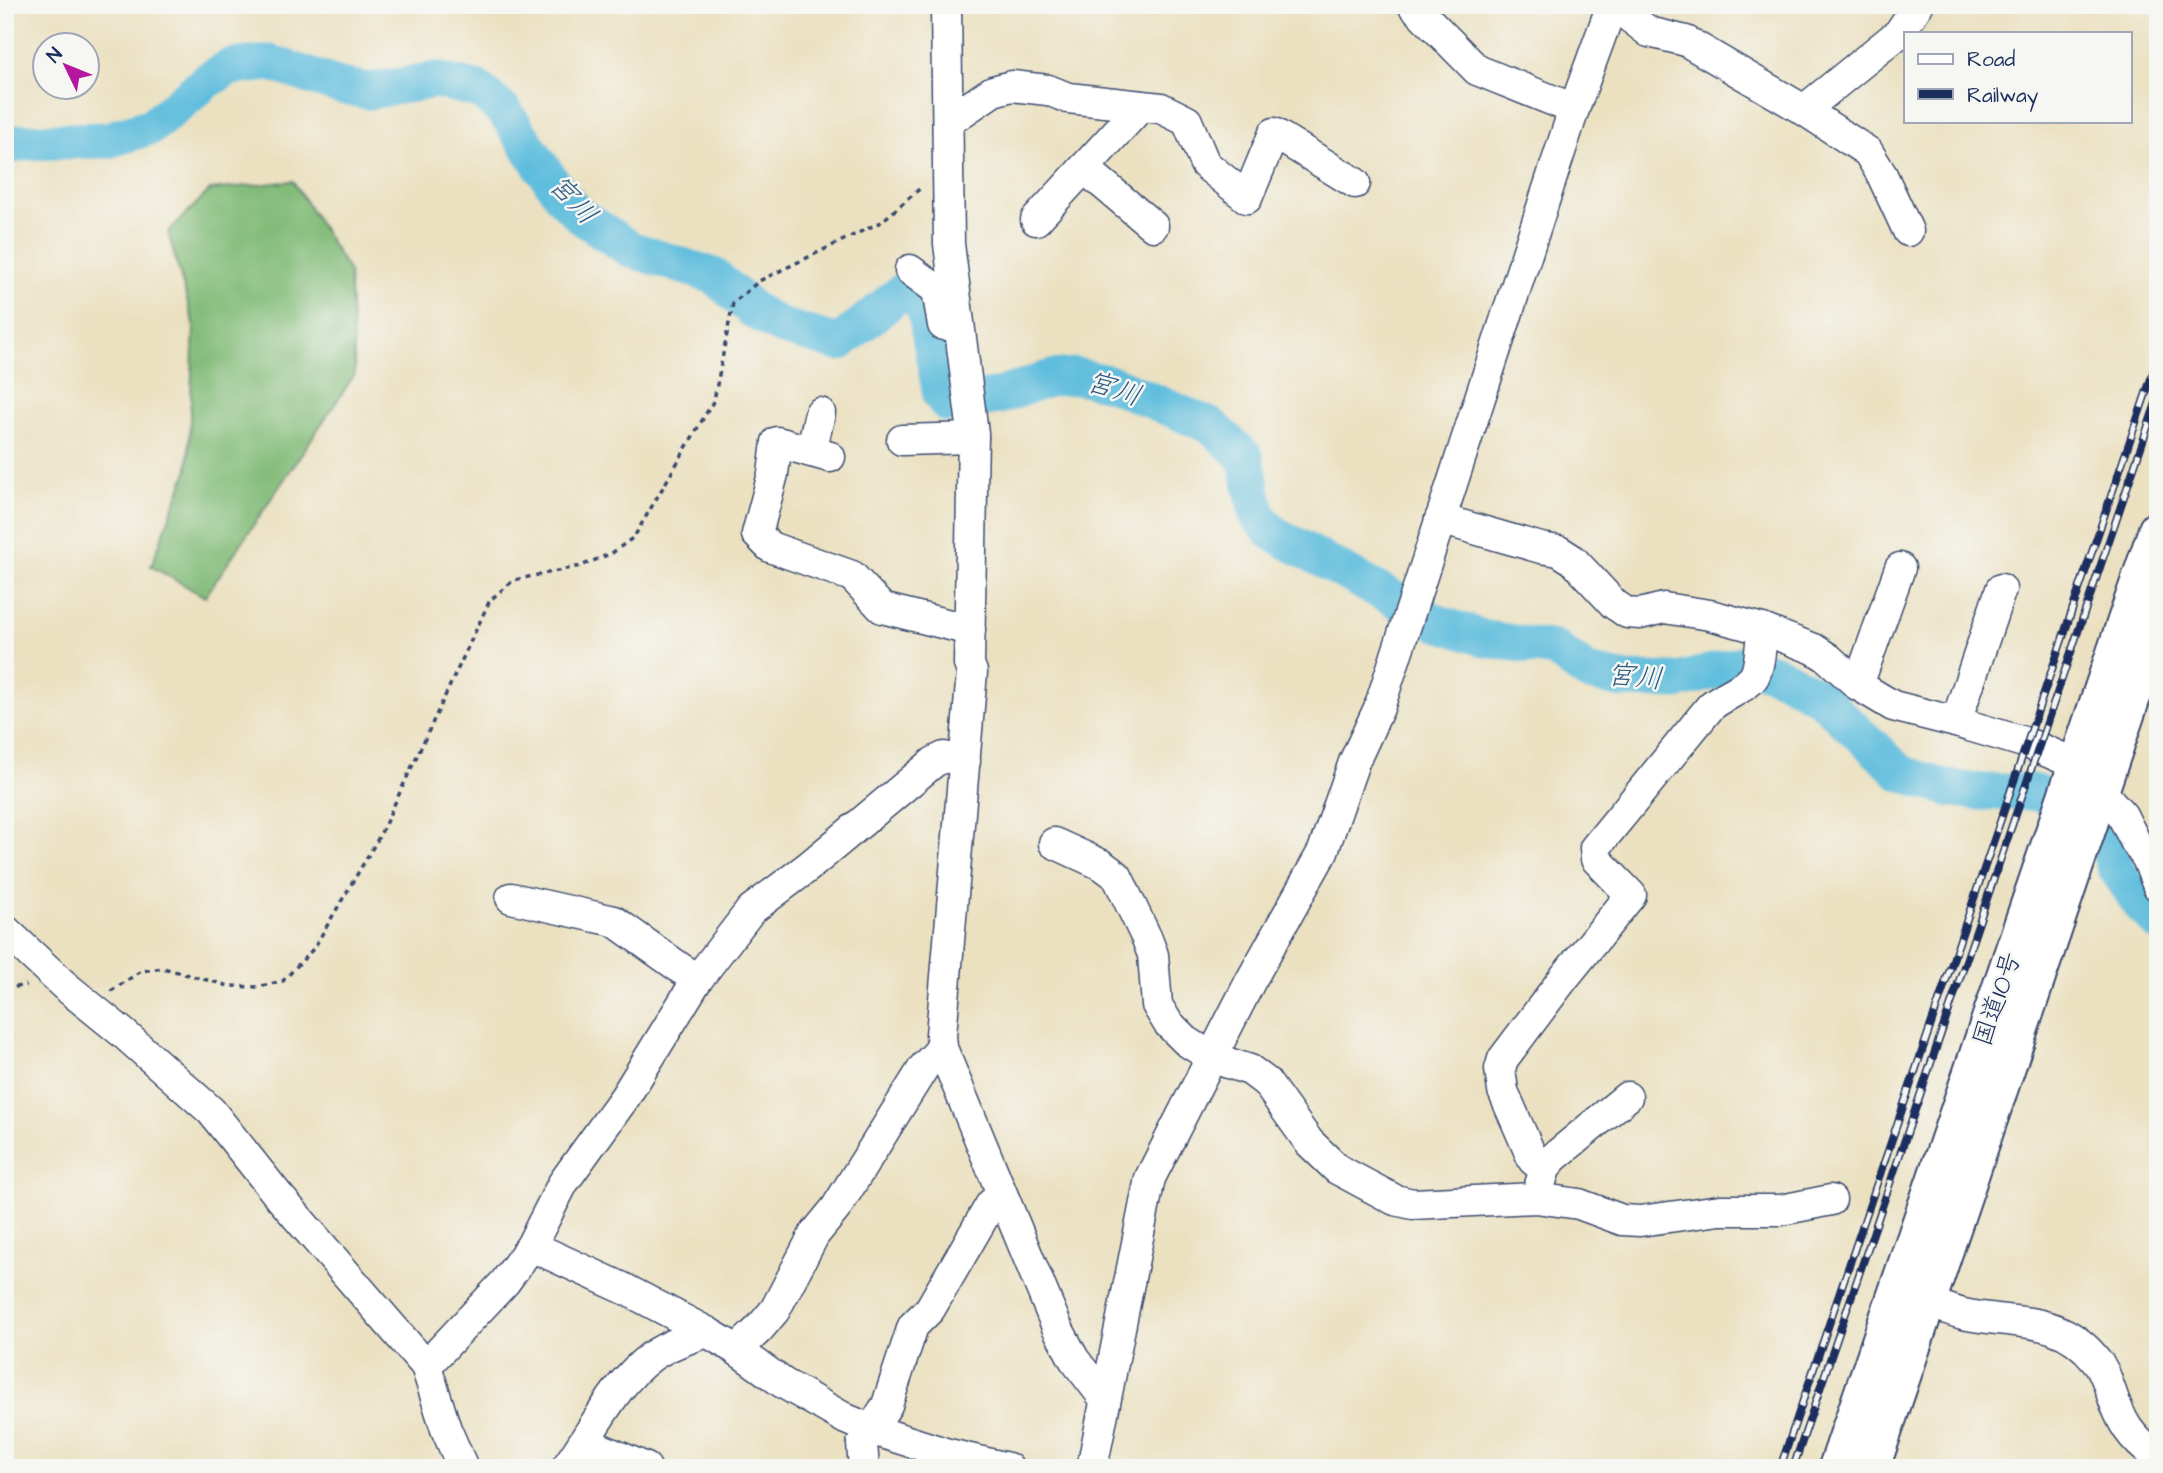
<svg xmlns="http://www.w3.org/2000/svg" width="2163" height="1473" viewBox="0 0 2163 1473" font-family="'Architects Daughter','Klee One',sans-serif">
  <rect width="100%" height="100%" fill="#f6f6f2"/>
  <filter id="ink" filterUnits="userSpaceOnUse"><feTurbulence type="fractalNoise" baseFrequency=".0143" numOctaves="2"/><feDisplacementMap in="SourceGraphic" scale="14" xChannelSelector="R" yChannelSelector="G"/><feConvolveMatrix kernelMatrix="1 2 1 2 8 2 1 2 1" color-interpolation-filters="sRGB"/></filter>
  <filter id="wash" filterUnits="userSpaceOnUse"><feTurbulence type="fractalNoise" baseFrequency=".00686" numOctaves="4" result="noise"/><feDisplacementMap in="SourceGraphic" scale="28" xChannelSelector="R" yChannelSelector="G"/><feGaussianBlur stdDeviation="1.57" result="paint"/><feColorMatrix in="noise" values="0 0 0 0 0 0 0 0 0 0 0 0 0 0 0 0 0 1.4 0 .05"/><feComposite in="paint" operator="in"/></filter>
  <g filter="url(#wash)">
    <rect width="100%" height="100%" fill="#ebe1c1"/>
    <polygon fill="#83bc79" stroke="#4f766c" stroke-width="2" points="293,181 349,272 355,374 205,597 151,566 188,469 194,325 168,232 210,190"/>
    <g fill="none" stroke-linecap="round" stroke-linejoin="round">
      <polyline stroke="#5fbddd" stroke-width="37" points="5,147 24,142 108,140 152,126 208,80 230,67 271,63 340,86 369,91 437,80 479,90 505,112 562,197 582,217 630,249 714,276 753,310 780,326 839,343 903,291 924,304 941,395 947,404 999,396 1051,378 1076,376 1113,384 1213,427 1245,457 1258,516 1273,533 1438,623 1486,639 1555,649 1588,673 1622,680 1678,681 1745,663 1782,676 1821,698 1901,773 1947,788 1982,792 2030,792 2042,794 2106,843 2116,868 2140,904 2158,923"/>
    </g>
  </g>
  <g filter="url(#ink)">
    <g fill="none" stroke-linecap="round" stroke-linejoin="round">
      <g stroke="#3a4a6d" stroke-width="33">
        <g id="minor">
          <polyline points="946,5 949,244 973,433 969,664 972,672 941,1035 942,1048 1057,1327 1074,1359 1105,1399"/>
          <polyline points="1413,5 1477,70 1574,109"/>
          <polyline points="1614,5 1649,32 1686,41 1804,110 1868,152 1882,175 1908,231"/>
          <polyline points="1804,110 1899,33 1918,5"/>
          <polyline points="949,121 993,91 1012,86 1048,90 1068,98 1161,108 1187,121 1205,164 1247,198 1274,133 1355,183"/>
          <polyline points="1084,168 1153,226"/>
          <polyline points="1036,220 1141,106"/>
          <polyline points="910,270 937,290 943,325"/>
          <polyline points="902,440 973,438"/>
          <polyline points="811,452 820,413"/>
          <polyline points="830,457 777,442 773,474 757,534 770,547 852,576 882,608 970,630"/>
          <polyline points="1440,519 1541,548 1559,551 1573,560 1614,604 1627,613 1640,614 1664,608 1710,615 1762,629 1814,649 1828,658 1858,685 1893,706 1956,722 2027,743 2076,764 2122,815 2135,841 2147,858 2158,886"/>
          <polyline points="1858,685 1900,568"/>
          <polyline points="1956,722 2001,589"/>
          <polyline points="1054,843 1102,865 1117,876 1147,939 1153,955 1157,1005 1168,1023 1186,1041 1213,1058 1250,1070 1266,1082 1309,1142 1337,1169 1395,1200 1413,1204 1536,1198 1579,1204 1622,1220 1640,1221 1720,1210 1781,1210 1831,1200"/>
          <polyline points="511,898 614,921 697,980"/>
          <polyline points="5,930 65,986 123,1033 211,1111 277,1194 426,1366 446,1429 463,1468"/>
          <path d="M1545,1169L1533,1160L1503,1091L1500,1069L1503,1059L1563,979L1631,895L1596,859L1595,848L1711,706C1723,696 1745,688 1753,678C1760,669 1761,641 1762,629"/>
          <polyline points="1539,1188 1545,1169 1553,1158 1627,1097"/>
          <polyline points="531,1246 625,1289 707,1332 737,1350 783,1383 846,1419 870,1429 945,1453 1008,1468"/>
          <path d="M1907,1294C1926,1300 1944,1309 1963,1314C2014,1325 2060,1314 2096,1360C2104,1369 2106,1378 2110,1389C2121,1422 2129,1437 2158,1458"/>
          <polyline points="737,1350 759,1329 775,1310 814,1235 836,1208 924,1067 942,1048"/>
          <polyline points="426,1366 505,1282 531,1246 563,1183 625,1097 697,980 751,910 808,867 934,762 944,757 965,761"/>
          <polyline points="585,1442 646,1468"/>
          <path d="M566,1468C594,1430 613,1385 652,1356C668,1345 689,1338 707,1332"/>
          <polyline points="864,1468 862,1444 887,1405 913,1326 930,1309 991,1204 1001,1196"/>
          <polyline points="1092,1468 1150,1178 1250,982 1323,851 1354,762 1379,708 1574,109 1612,5"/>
        </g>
      </g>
      <g stroke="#3a4a6d" stroke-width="42">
        <g id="highway">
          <polyline points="1838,1468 2158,530"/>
          <polyline points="1870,1468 2158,617"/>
        </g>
      </g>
      <g stroke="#3a4a6d" stroke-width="3.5" stroke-dasharray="5 5" stroke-linecap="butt">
        <polyline points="5,989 26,985"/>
        <polyline points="111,991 141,971 163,968 229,986 257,987 283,981 314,948 379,837 490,600 514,580 581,566 612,553 634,537 714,400 733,303 759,281 881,222 923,186"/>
      </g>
      <use href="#minor" stroke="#fff" stroke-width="30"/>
      <use href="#highway" stroke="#fff" stroke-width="38"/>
      <g stroke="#1b2f5e" stroke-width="8">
        <g id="rail">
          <polyline points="1780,1468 2158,358"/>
          <polyline points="1793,1468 2158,397"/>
        </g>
      </g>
      <use href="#rail" stroke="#f6f6f2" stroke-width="5" stroke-dasharray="16" stroke-linecap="butt"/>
    </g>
  </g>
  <g text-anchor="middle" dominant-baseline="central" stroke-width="5" stroke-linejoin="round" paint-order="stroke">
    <g font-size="26" fill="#1b2f5e" stroke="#f6f6f2">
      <text transform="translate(1997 999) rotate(-71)">国道10号</text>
    </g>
    <g font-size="28" font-style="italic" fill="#2f5a84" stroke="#f6f6f2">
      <text transform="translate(573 200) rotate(47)">宮川</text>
      <text transform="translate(1114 389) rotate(18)">宮川</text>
      <text transform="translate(1635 677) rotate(5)">宮川</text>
    </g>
  </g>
  <rect width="2163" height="1473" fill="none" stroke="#f6f6f2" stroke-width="28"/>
  <rect x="1904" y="32" width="228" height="91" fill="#f6f6f2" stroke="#9ea6b7" stroke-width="2"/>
  <rect x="1918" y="54" width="35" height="10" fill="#ffffff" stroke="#9ea6b7" stroke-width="2"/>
  <text x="1967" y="66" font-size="21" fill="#1b2f5e">Road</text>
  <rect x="1918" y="89" width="35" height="10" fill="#1b2f5e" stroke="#9ea6b7" stroke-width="2"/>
  <text x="1967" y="102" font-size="21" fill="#1b2f5e">Railway</text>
  <g transform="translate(66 66) rotate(313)"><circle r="33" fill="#f6f6f2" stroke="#9ea6b7" stroke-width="2"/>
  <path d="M0-5L12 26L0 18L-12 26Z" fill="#b5179e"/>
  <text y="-10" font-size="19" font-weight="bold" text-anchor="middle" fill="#1b2f5e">N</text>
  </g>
</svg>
